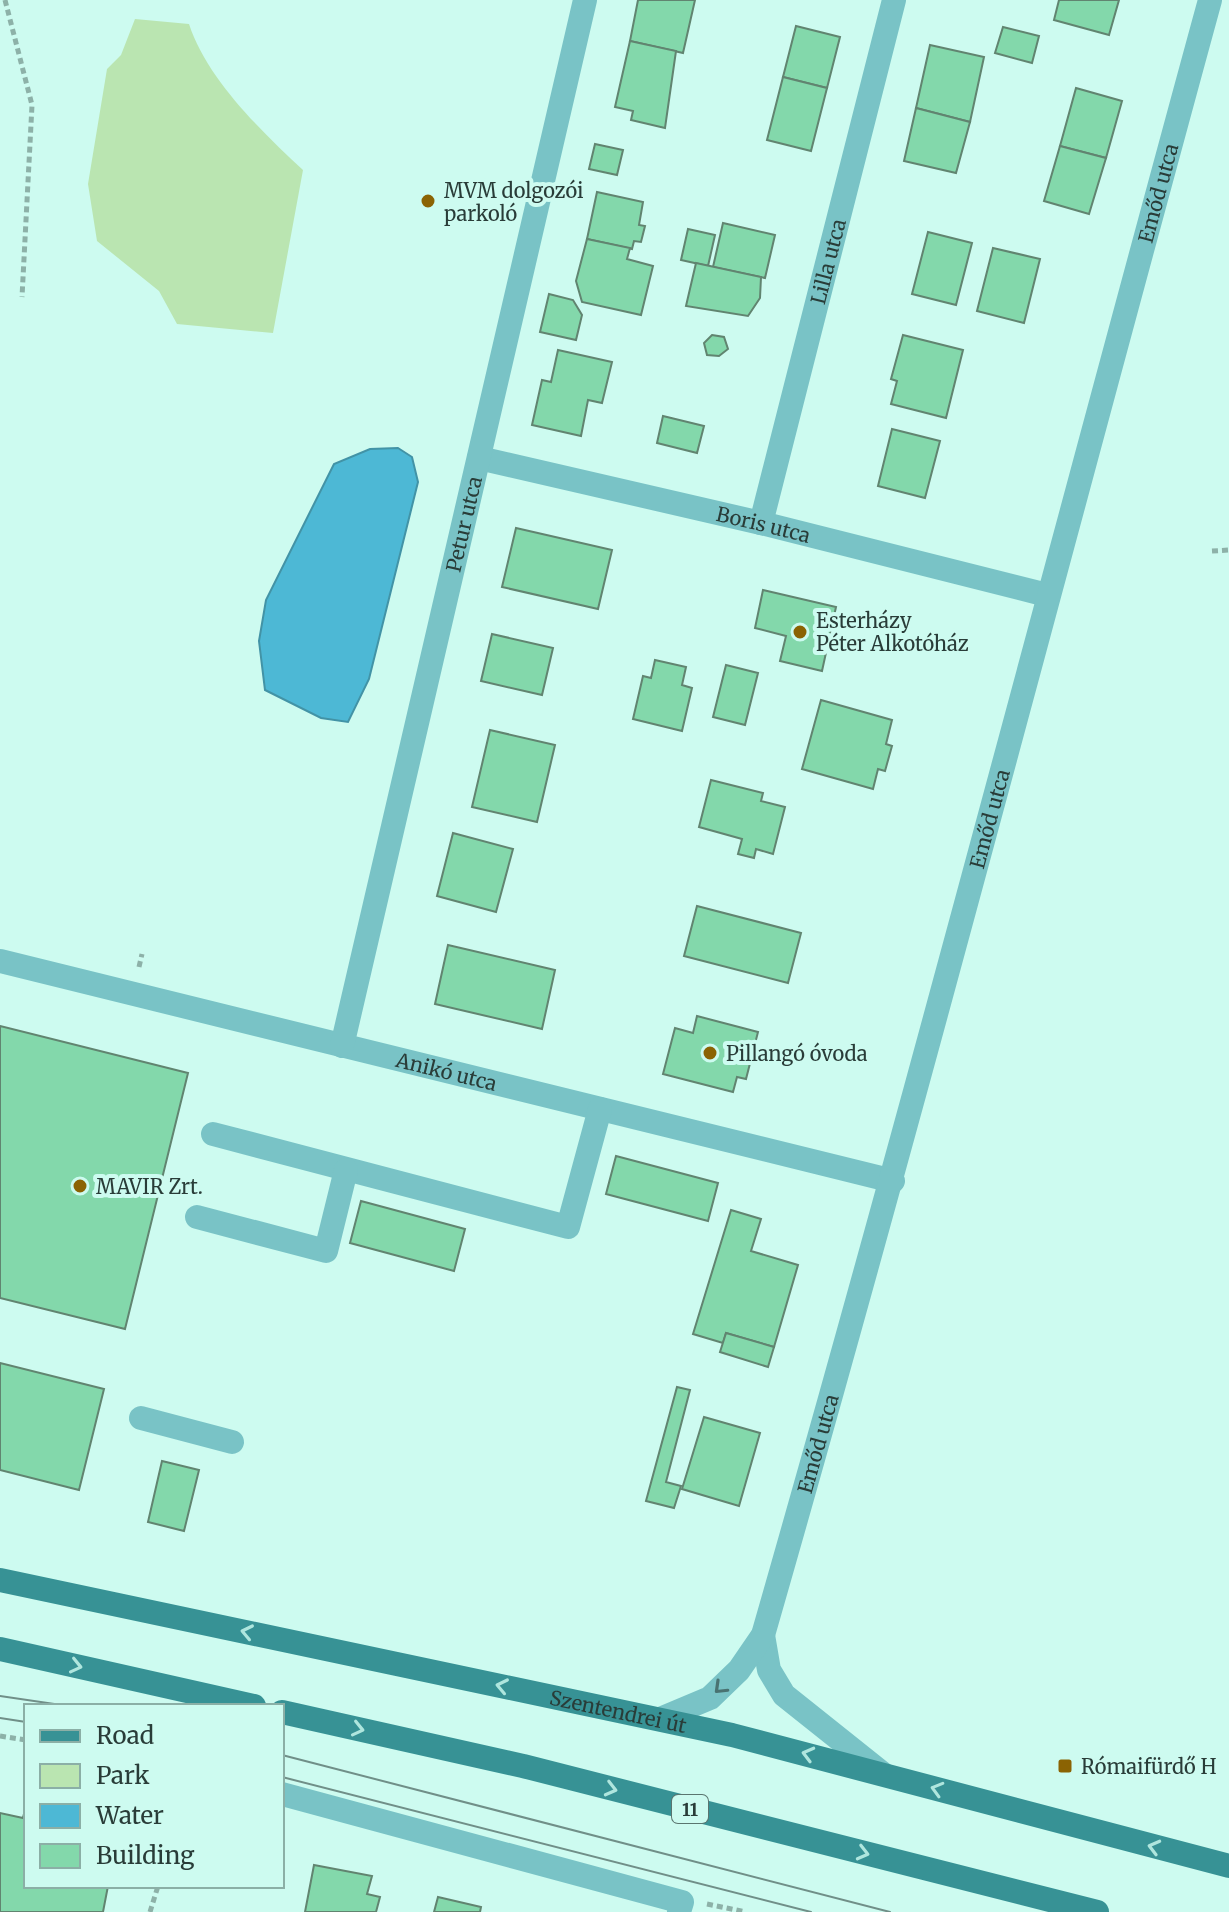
<svg xmlns="http://www.w3.org/2000/svg" width="1229" height="1912" viewBox="0 0 1229 1912" font-family="Merriweather,serif">
  <rect width="100%" height="100%" fill="#cdfbf0"/>
  <path fill="#bae5b1" d="M135,19L189,24C207,79 261,131 303,170L273,333L177,324L159,291L97,241L88,184L107,69L121,55Z"/>
  <polygon fill="#4db8d5" stroke="#4293a6" stroke-width="2" points="398,448 412,457 418,482 369,679 348,722 321,718 265,690 259,641 266,600 334,464 370,449"/>
  <g fill="#83d8ab" stroke="#618470" stroke-width="2">
    <polygon points="638,0 695,0 683,53 630,41"/>
    <polygon points="1059,0 1119,0 1109,35 1054,20"/>
    <polygon points="796,26 840,37 827,88 783,77"/>
    <polygon points="1003,27 1039,36 1032,63 995,53"/>
    <polygon points="630,41 676,51 665,128 631,120 633,111 615,107"/>
    <polygon points="930,45 984,57 970,122 916,108"/>
    <polygon points="783,77 827,88 811,151 767,140"/>
    <polygon points="1076,88 1122,101 1106,158 1060,146"/>
    <polygon points="916,108 970,122 956,173 904,161"/>
    <polygon points="595,144 623,150 617,175 589,169"/>
    <polygon points="1060,146 1106,158 1089,214 1044,201"/>
    <polygon points="597,192 643,202 639,225 645,226 641,242 634,241 632,249 587,239"/>
    <polygon points="723,223 775,235 765,278 713,267"/>
    <polygon points="688,229 715,235 708,266 681,260"/>
    <polygon points="928,232 972,243 956,305 912,294"/>
    <polygon points="587,239 630,248 627,259 653,266 641,315 582,302 576,281"/>
    <polygon points="993,248 1040,259 1024,323 977,311"/>
    <polygon points="696,263 761,277 760,298 748,316 686,306"/>
    <polygon points="549,294 573,300 582,315 576,340 540,332"/>
    <polygon points="712,335 724,337 728,349 719,356 707,355 704,343"/>
    <polygon points="903,335 963,350 946,418 891,404 897,381 891,379"/>
    <polygon points="558,350 612,362 602,403 588,400 581,436 532,425 542,380 551,382"/>
    <polygon points="663,416 704,426 697,453 657,443"/>
    <polygon points="892,429 940,441 925,498 878,486"/>
    <polygon points="516,528 612,550 598,609 502,587"/>
    <polygon points="763,590 836,607 822,671 780,661 786,636 755,628"/>
    <polygon points="492,634 553,648 542,695 481,681"/>
    <polygon points="655,660 686,667 682,685 692,688 682,731 633,719 643,676 651,678"/>
    <polygon points="726,665 758,673 745,725 713,717"/>
    <polygon points="821,700 892,720 886,744 892,746 885,771 878,769 873,789 802,769"/>
    <polygon points="490,730 555,745 537,822 472,807"/>
    <polygon points="711,780 763,793 761,801 785,807 773,854 756,849 754,858 738,854 742,839 699,827"/>
    <polygon points="453,833 513,849 496,912 437,896"/>
    <polygon points="697,906 801,933 788,983 684,956"/>
    <polygon points="448,945 555,970 542,1029 435,1004"/>
    <polygon points="697,1016 758,1032 746,1079 737,1077 733,1092 663,1074 675,1028 693,1033"/>
    <polygon points="0,1026 188,1073 125,1329 0,1298"/>
    <polygon points="616,1156 718,1183 708,1221 606,1194"/>
    <polygon points="361,1201 465,1229 454,1271 350,1243"/>
    <polygon points="731,1210 761,1219 751,1251 798,1265 774,1347 726,1333 723,1343 693,1334"/>
    <polygon points="726,1333 774,1347 768,1367 720,1352"/>
    <polygon points="0,1363 104,1389 79,1490 0,1470"/>
    <polygon points="677,1387 690,1390 666,1482 681,1486 674,1508 646,1501"/>
    <polygon points="704,1417 760,1433 739,1506 682,1489"/>
    <polygon points="162,1461 199,1470 184,1531 148,1522"/>
    <polygon points="26,1805 26,1886 108,1886 103,1912 0,1912 0,1813 23,1818"/>
    <polygon points="314,1865 372,1876 367,1894 380,1897 376,1912 305,1912"/>
    <polygon points="438,1897 481,1907 480,1912 434,1912"/>
  </g>
  <g fill="none" stroke-linecap="round" stroke-linejoin="round">
    <g stroke="#8db1a8" stroke-width="5" stroke-dasharray="6 4" stroke-linecap="butt">
      <polyline points="5,0 32,105 22,297"/>
      <polyline points="1212,551 1229,550"/>
      <polyline points="139,967 142,954"/>
      <polyline points="0,1736 26,1740"/>
      <polyline points="707,1904 746,1912"/>
      <polyline points="150,1912 158,1886"/>
    </g>
    <g stroke="#79c3c6" stroke-width="24">
      <path id="s1" d="M479,458L761,523L1047,595"/>
      <path id="s2" d="M761,523L894,0"/>
      <path id="s3" d="M0,961L893,1181"/>
      <path id="s4" d="M342,1046L585,0"/>
      <polyline points="213,1134 568,1227 600,1109"/>
      <polyline points="197,1217 326,1251 346,1170"/>
      <polyline points="141,1418 232,1442"/>
      <polyline points="763,1635 769,1670 784,1695 883,1774"/>
      <path id="s5" d="M660,1719L710,1698L739,1670L763,1635C919,1092 1061,545 1210,0"/>
      <polyline points="282,1794 682,1902 679,1912"/>
    </g>
    <g stroke="#379295" stroke-width="24">
      <path id="s6" d="M0,1580L732,1735L1229,1866"/>
      <polyline points="0,1649 254,1706"/>
      <polyline points="282,1712 523,1766 1097,1912"/>
    </g>
    <g stroke="#708f88" stroke-width="2">
      <polyline points="0,1696 68,1706"/>
      <polyline points="0,1718 26,1722"/>
      <polyline points="282,1755 890,1912"/>
      <polyline points="282,1777 811,1912"/>
    </g>
  </g>
  <defs><path id="oneway-chevron" d="M-2-3.5L2.5 0L-2 3.5" fill="none" stroke-width="1.6" stroke-linecap="round" stroke-linejoin="round" transform="scale(2)"/></defs>
  <g stroke="#afe6de">
    <use href="#oneway-chevron" transform="translate(247 1632) rotate(-168)"/>
    <use href="#oneway-chevron" transform="translate(76 1666) rotate(13)"/>
    <use href="#oneway-chevron" transform="translate(502 1686) rotate(-168)"/>
    <use href="#oneway-chevron" transform="translate(358 1729) rotate(13)"/>
    <use href="#oneway-chevron" transform="translate(808 1754) rotate(-165)"/>
    <use href="#oneway-chevron" transform="translate(611 1789) rotate(14)"/>
    <use href="#oneway-chevron" transform="translate(937 1789) rotate(-164)"/>
    <use href="#oneway-chevron" transform="translate(1154 1847) rotate(-165)"/>
    <use href="#oneway-chevron" transform="translate(863 1853) rotate(14)"/>
  </g>
  <use stroke="#497271" href="#oneway-chevron" transform="translate(720 1688) rotate(136)"/>
  <g fill="#8b6303" stroke="#cdfbf0" stroke-width="3">
    <circle cx="428" cy="201" r="8"/>
    <circle cx="800" cy="632" r="8"/>
    <circle cx="710" cy="1053" r="8"/>
    <circle cx="80" cy="1186" r="8"/>
    <rect x="1057" y="1758" width="16" height="16" rx="4"/>
  </g>
  <g text-anchor="middle" dominant-baseline="central" stroke-width="8" stroke-linejoin="round" paint-order="stroke">
    <rect fill="#cdfbf0" stroke="#5a756f" stroke-width="2" x="672" y="1795" width="36" height="28" rx="6"/>
    <g font-size="18" font-weight="bold" fill="#293c38">
      <text x="690" y="1809">11</text>
    </g>
    <g font-size="20" fill="#293c38" stroke="#cdfbf0" text-anchor="start">
      <text x="444" y="190">MVM dolgozói<tspan x="444" dy="23">parkoló</tspan></text>
      <text x="816" y="620">Esterházy<tspan x="816" dy="23">Péter Alkotóház</tspan></text>
      <text x="726" y="1053">Pillangó óvoda</text>
      <text x="96" y="1186">MAVIR Zrt.</text>
      <text x="1081" y="1766">Rómaifürdő H</text>
    </g>
    <g font-size="20" fill="#293c38" stroke="#cdfbf0">
      <text stroke="none"><textPath href="#s5" startOffset="1632">Emőd utca</textPath></text>
      <text stroke="none"><textPath href="#s2" startOffset="270">Lilla utca</textPath></text>
      <text stroke="none"><textPath href="#s4" startOffset="536">Petur utca</textPath></text>
      <text stroke="none"><textPath href="#s1" startOffset="292">Boris utca</textPath></text>
      <text stroke="none"><textPath href="#s5" startOffset="984">Emőd utca</textPath></text>
      <text stroke="none"><textPath href="#s3" startOffset="460">Anikó utca</textPath></text>
      <text stroke="none"><textPath href="#s5" startOffset="336">Emőd utca</textPath></text>
      <text stroke="none"><textPath href="#s6" startOffset="632">Szentendrei út</textPath></text>
    </g>
  </g>
  <rect x="24" y="1704" width="260" height="184" fill="#cdfbf0" stroke="#8bafa6" stroke-width="2"/>
  <rect x="40" y="1730" width="40" height="12" fill="#379295" stroke="#8bafa6" stroke-width="2"/>
  <text x="96" y="1744" font-size="24" fill="#293c38">Road</text>
  <rect x="40" y="1764" width="40" height="24" fill="#bae5b1" stroke="#8bafa6" stroke-width="2"/>
  <text x="96" y="1784" font-size="24" fill="#293c38">Park</text>
  <rect x="40" y="1804" width="40" height="24" fill="#4db8d5" stroke="#8bafa6" stroke-width="2"/>
  <text x="96" y="1824" font-size="24" fill="#293c38">Water</text>
  <rect x="40" y="1844" width="40" height="24" fill="#83d8ab" stroke="#8bafa6" stroke-width="2"/>
  <text x="96" y="1864" font-size="24" fill="#293c38">Building</text>
</svg>
